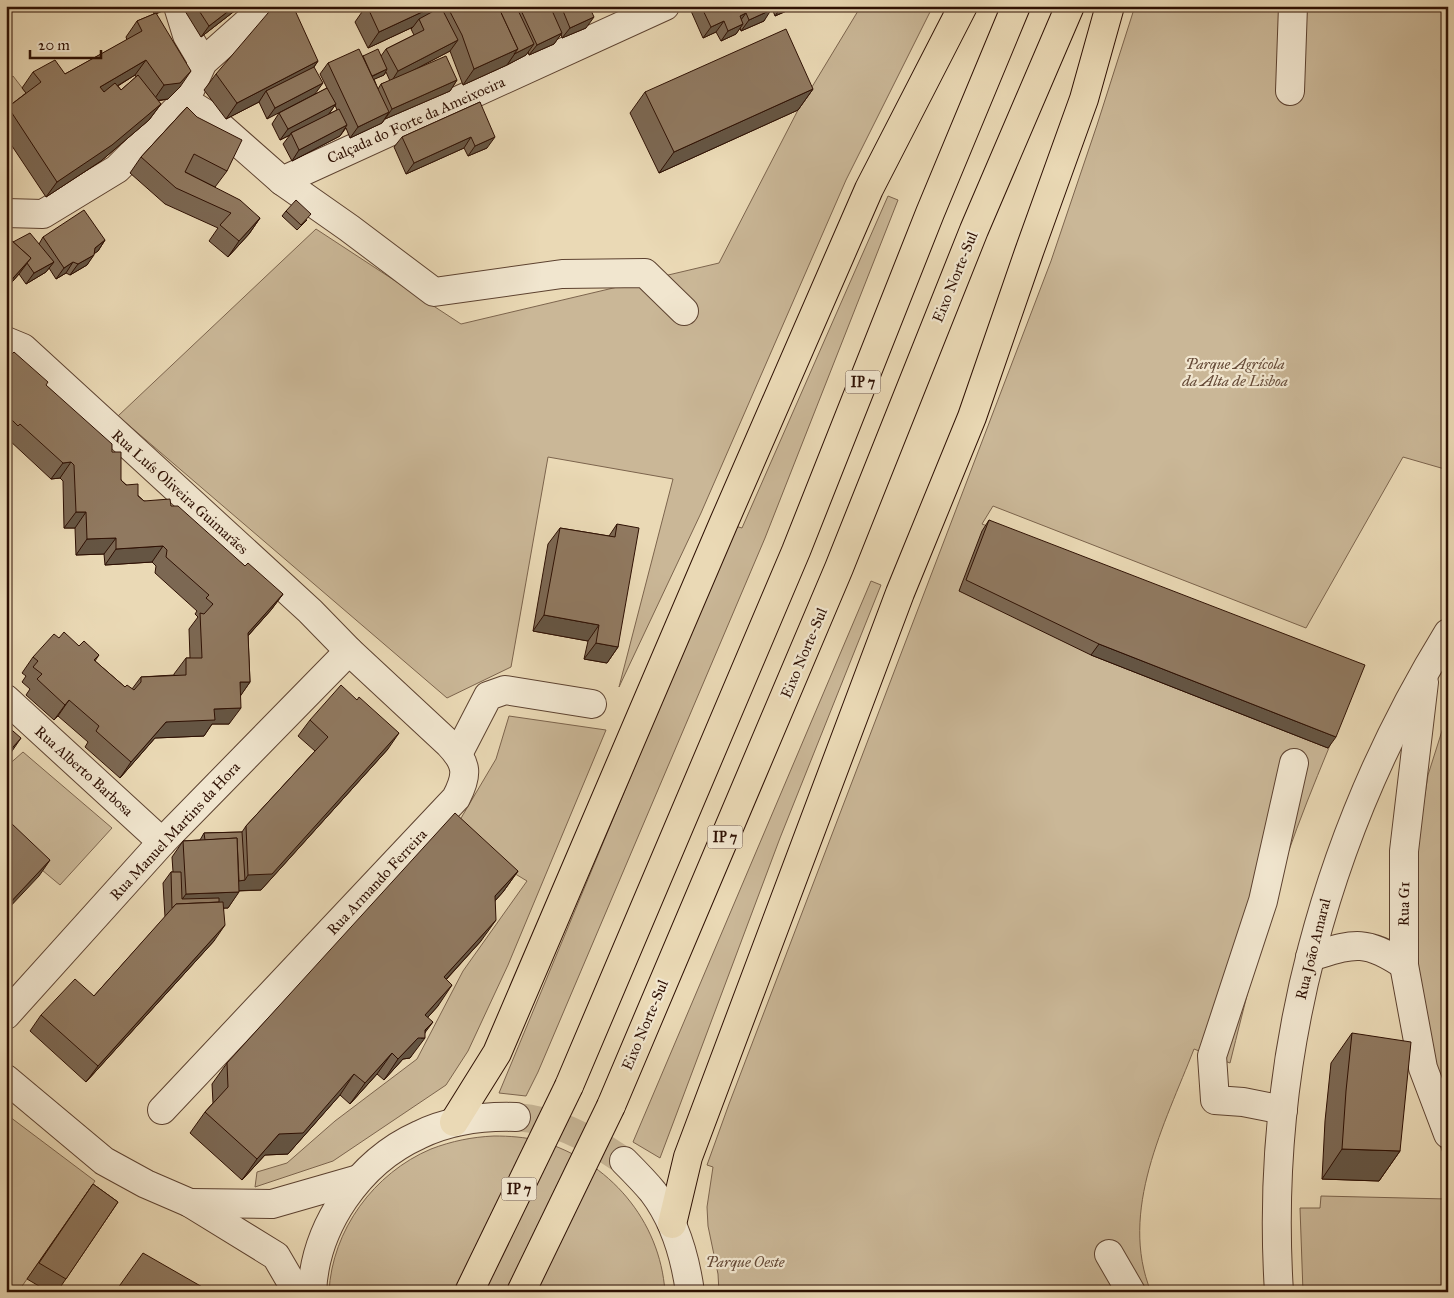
<svg xmlns="http://www.w3.org/2000/svg" width="1454" height="1298" viewBox="0 0 1454 1298" font-family="'IM FELL Great Primer',serif">
  <rect width="100%" height="100%" fill="#ead9b5"/>
  <filter id="stains"><feTurbulence type="fractalNoise" baseFrequency=".004" numOctaves="4"/><feColorMatrix values="0 0 0 0 .2 0 0 0 0 .09 0 0 0 0 .02 0 0 0 .5 -.17"/></filter>
  <radialGradient id="worn" r=".72"><stop offset=".6" stop-color="#630" stop-opacity="0"/><stop offset="1" stop-color="#630" stop-opacity=".3"/></radialGradient>
  <g fill="#cab797" stroke="#7c644d">
    <polygon points="861,6 933,6 846,180 701,513 619,687 673,479 548,457 511,667 447,698 118,416 316,229 461,324 719,263 798,110"/>
    <path d="M1135,6H1448V470L1403,457L1306,628L993,506L982,524L1361,670C1333,740 1301,810 1278,883C1260,942 1245,1003 1230,1063L1194,1049C1165,1124 1118,1211 1151,1292H719L718,1274L708,1226L707,1207L713,1167L707,1165L729,1104L1051,261L1097,125Z"/>
    <polygon points="6,76 9,79 13,76 30,98 6,116"/>
    <polygon points="888,196 898,200 765,538 538,1072 526,1096 499,1093 735,526 742,528"/>
    <polygon points="871,581 881,585 780,838 660,1158 633,1142"/>
    <polygon points="1448,712 1448,1165 1421,1099 1396,984 1428,775"/>
    <polygon points="509,716 606,730 508,965 468,1051 446,1085 333,1161 255,1187 257,1172 287,1163 335,1121 417,1059 463,971 527,881 451,835 496,759"/>
    <polygon points="23,752 112,828 60,885 6,840 6,767"/>
    <polygon points="6,1114 95,1181 18,1292 6,1292"/>
    <path d="M494,1136C509,1136 525,1137 540,1141C609,1161 660,1220 665,1292H329C332,1230 374,1173 431,1149C452,1141 472,1137 494,1136Z"/>
    <polygon points="1321,1196 1448,1199 1448,1292 1303,1292 1300,1208 1320,1208"/>
  </g>
  <g fill="none" stroke-linecap="round" stroke-linejoin="round">
    <path stroke="#c4b191" stroke-width="28" stroke-dasharray="28 14" stroke-linecap="butt" d="M516,1117C557,1120 591,1139 624,1161"/>
    <g stroke="#5d4230" stroke-width="30">
      <g id="minor">
        <polyline points="178,6 187,35 203,62"/>
        <polyline points="1290,91 1293,6"/>
        <polyline points="185,101 206,114 282,181 665,6"/>
        <polyline points="282,181 349,228 434,292 562,274 645,273 684,311"/>
        <polyline points="6,213 43,214 117,169 185,101 203,62 266,6"/>
        <path d="M6,341L23,348L310,611L349,651L449,744C468,764 468,775 456,798L162,1110"/>
        <polyline points="1424,682 1404,851 1404,965 1423,1068 1448,1134"/>
        <polyline points="6,699 162,842"/>
        <polyline points="458,754 488,696 505,690 592,704"/>
        <path d="M1310,957C1353,944 1364,938 1404,965"/>
        <polyline points="6,1015 162,842 349,651"/>
        <polyline points="6,1079 104,1161 146,1184 190,1203 276,1256 297,1292"/>
        <polyline points="1283,1110 1243,1102 1215,1100 1212,1056 1263,901 1294,763"/>
        <path d="M624,1161C634,1171 644,1181 653,1192C675,1221 685,1256 690,1292"/>
        <polyline points="190,1203 272,1204 359,1179"/>
        <polyline points="1109,1254 1131,1292"/>
        <path d="M312,1292C315,1226 359,1162 419,1135C450,1120 483,1116 516,1117"/>
        <path d="M1279,1292C1264,1059 1326,831 1448,633"/>
      </g>
    </g>
    <g stroke="#2e1003" stroke-width="30">
      <g id="highway">
        <polyline points="569,1086 796,551 930,213 1016,6"/>
        <polyline points="611,1106 839,568 974,230 1070,6"/>
        <polyline points="454,1122 497,1053 724,522 869,189 963,6"/>
        <polyline points="672,1224 688,1157 900,593 972,417 1029,252 1084,99 1110,6"/>
      </g>
    </g>
    <use href="#minor" stroke="#f1e6cf" stroke-width="28"/>
    <use href="#highway" stroke="#ead9b5" stroke-width="28"/>
    <g stroke="#2e1003" stroke-width="30" stroke-linecap="butt">
      <g id="highway-bridge">
        <polyline points="469,1292 569,1086"/>
        <polyline points="521,1292 611,1106"/>
      </g>
    </g>
    <use href="#highway-bridge" stroke="#ead9b5" stroke-width="28"/>
  </g>
  <g fill="#7c6853" stroke="#2e1003" fill-rule="evenodd">
    <path d="M152,6H171L169,8L156,14L180,87L168,99L158,101L161,104L149,120L101,161L46,197L6,137V110L8,107L26,93L22,88L33,72L65,74L127,40L126,37L137,21L154,14ZM135,75L136,77L121,90L118,86Z"/>
    <polygon points="184,6 241,6 201,37 185,11"/>
    <path d="M363,6H589L586,28L562,38L561,34L554,44L529,55L528,52L526,55L507,65L463,85L450,51L414,70L457,80L450,91L385,119L382,123L350,138L346,128L340,136L292,161L283,144L290,135L280,140L272,124L279,113L327,88L320,74L328,63L363,56H381L386,49L414,35L411,29L413,27L368,48L355,22L364,9ZM386,72L390,81L381,84L378,89L374,79L384,75ZM335,105L337,110L329,114Z"/>
    <polygon points="694,6 770,6 764,21 741,31 740,28 736,34 721,41 716,32 703,38 691,11"/>
    <polygon points="771,6 793,6 791,9 775,16"/>
    <polygon points="318,61 314,67 267,119 259,102 226,119 204,90 216,74"/>
    <polygon points="813,89 798,110 659,173 630,113 645,92"/>
    <polygon points="480,102 487,148 468,156 464,148 406,174 394,147 402,137"/>
    <polygon points="187,107 227,171 215,187 185,172 260,218 249,234 228,257 209,241 218,228 165,204 130,173 141,157"/>
    <polygon points="286,211 307,220 297,230 282,216"/>
    <polygon points="43,237 105,240 98,251 94,253 87,265 70,275 66,273 56,279 49,268 46,272 26,284 19,274 6,289 6,245 13,242 39,244"/>
    <polygon points="6,360 46,385 112,452 121,480 144,501 171,506 245,566 283,594 271,610 248,636 250,682 240,696 229,724 212,724 204,736 155,738 120,778 85,747 88,742 58,716 54,720 26,695 30,689 22,682 26,676 22,673 33,657 59,638 99,655 95,661 125,687 132,689 141,677 174,675 174,674 186,658 190,658 189,629 198,617 195,614 197,611 155,573 156,566 152,562 105,565 104,554 76,555 75,528 64,528 63,481 60,478 51,479 9,440 7,442 6,441"/>
    <polygon points="989,520 1328,748 1091,655 959,591 982,531"/>
    <polygon points="617,524 618,647 607,663 584,659 588,641 533,631 548,544 560,528 609,536"/>
    <polygon points="310,720 388,749 261,890 239,891 228,908 224,908 214,941 86,1082 30,1031 41,1015 94,996 165,917 163,883 171,872 173,872 172,857 183,841 200,840 204,833 242,832 246,826 315,751 298,736"/>
    <polygon points="518,871 503,892 495,901 481,941 446,980 438,1006 428,1017 425,1033 410,1058 403,1059 384,1080 377,1074 350,1104 340,1095 288,1154 265,1155 242,1180 190,1133 205,1112 213,1103 212,1084 227,1063"/>
    <polygon points="1352,1033 1400,1151 1379,1181 1322,1179 1325,1121 1331,1063"/>
    <polygon points="93,1184 118,1202 57,1292 49,1292 27,1279"/>
  </g>
  <g fill="#655543" stroke="#2e1003">
    <polygon points="165,6 171,6 169,8 154,14 158,9"/>
    <polygon points="235,6 241,6 201,37 209,26"/>
    <polygon points="435,6 441,6 433,18 419,19 413,27 368,48 379,32"/>
    <polygon points="782,6 793,6 791,9 775,16"/>
    <polygon points="771,10 764,21 741,31 749,20"/>
    <polygon points="746,13 738,24 740,16"/>
    <polygon points="594,17 586,28 562,38 570,28"/>
    <polygon points="724,21 716,32 703,38 711,27"/>
    <polygon points="743,24 736,34 721,41 728,31"/>
    <polygon points="562,33 554,44 529,55 537,45"/>
    <polygon points="458,40 450,51 391,82 398,71"/>
    <polygon points="534,44 526,55 507,65 514,54"/>
    <polygon points="518,49 507,65 463,85 474,69"/>
    <polygon points="146,60 135,75 89,103 100,87"/>
    <polygon points="318,61 307,77 266,91 259,102 226,119 237,103"/>
    <polygon points="387,69 384,75 368,82 371,77"/>
    <polygon points="191,71 180,87 168,99 153,101 164,85"/>
    <polygon points="457,80 450,91 385,119 392,109"/>
    <polygon points="323,83 315,94 267,119 275,108"/>
    <polygon points="813,89 798,110 659,173 674,152"/>
    <polygon points="161,104 149,120 101,161 46,197 57,182"/>
    <polygon points="336,104 328,115 291,133 290,135 280,140 288,129"/>
    <polygon points="389,112 382,123 350,138 358,127"/>
    <polygon points="347,125 340,136 292,161 299,150"/>
    <polygon points="471,137 464,148 406,174 414,163"/>
    <polygon points="495,137 487,148 468,156 475,146"/>
    <polygon points="260,218 249,234 228,257 239,241"/>
    <polygon points="105,240 98,251 87,259 95,248"/>
    <polygon points="94,255 87,265 70,275 78,264"/>
    <polygon points="31,258 19,274 6,289 6,286"/>
    <polygon points="54,262 46,272 26,284 34,273"/>
    <polygon points="73,262 66,273 56,279 64,268"/>
    <polygon points="71,462 60,478 51,479 63,463"/>
    <polygon points="76,512 86,512 75,528 64,528"/>
    <polygon points="116,538 104,554 76,555 87,539"/>
    <polygon points="163,546 152,562 105,565 116,549"/>
    <polygon points="283,594 271,610 236,649 248,633"/>
    <polygon points="544,615 599,625 588,641 533,631"/>
    <polygon points="596,643 618,647 607,663 584,659"/>
    <polygon points="1099,644 1336,737 1328,748 1091,655"/>
    <polygon points="240,682 250,682 239,698"/>
    <polygon points="69,700 58,716 54,720 65,705"/>
    <polygon points="241,708 229,724 212,724 204,736 155,738 120,778 131,762 166,722 214,709"/>
    <polygon points="399,733 388,749 261,890 228,891 235,881 245,880 248,875"/>
    <polygon points="21,738 10,754 6,758 6,755"/>
    <polygon points="50,860 39,876 6,911 6,907"/>
    <polygon points="518,871 503,892 480,917 495,896"/>
    <polygon points="239,892 228,908 175,909 186,894"/>
    <polygon points="496,920 481,941 429,998 444,977"/>
    <polygon points="225,925 214,941 86,1082 98,1066"/>
    <polygon points="452,985 438,1006 411,1036 425,1015"/>
    <polygon points="433,1022 421,1038 425,1038 410,1058 403,1059 384,1080 398,1059"/>
    <polygon points="392,1053 377,1074 350,1104 365,1083"/>
    <polygon points="354,1074 340,1095 288,1154 265,1155 242,1180 257,1159 279,1134"/>
    <polygon points="1342,1149 1400,1151 1379,1181 1322,1179"/>
  </g>
  <g fill="#907960" stroke="#2e1003">
    <polygon points="157,6 165,6 158,9"/>
    <polygon points="196,6 235,6 209,26"/>
    <polygon points="274,6 293,6 318,61 237,103 216,74"/>
    <polygon points="367,6 435,6 379,32"/>
    <polygon points="447,6 498,6 518,49 474,69 462,35"/>
    <polygon points="498,6 516,6 534,44 514,54 518,49"/>
    <polygon points="519,6 550,6 562,33 537,45"/>
    <polygon points="561,6 589,6 594,17 570,28"/>
    <polygon points="701,6 770,6 771,10 749,20 746,13 740,16 743,24 728,31 724,21 711,27"/>
    <polygon points="441,7 458,40 398,71 386,49 424,30 419,19"/>
    <polygon points="156,13 191,71 180,83 164,85 146,60 100,87 104,92 115,83 121,90 138,75 161,104 112,145 57,182 8,107 41,82 33,72 55,60 65,74 142,31 137,21"/>
    <polygon points="786,29 813,89 674,152 645,92"/>
    <polygon points="359,49 389,112 358,127 328,63"/>
    <polygon points="378,49 387,69 372,76 363,56"/>
    <polygon points="446,56 457,80 392,109 381,84"/>
    <polygon points="314,67 323,83 275,108 266,91"/>
    <polygon points="327,88 336,104 288,129 279,113"/>
    <polygon points="480,102 495,137 475,146 471,137 414,163 402,137"/>
    <polygon points="187,107 197,117 242,140 227,171 194,154 185,172 240,200 260,218 239,241 220,225 231,213 176,188 141,157"/>
    <polygon points="339,109 347,125 299,150 291,133"/>
    <polygon points="296,200 311,214 301,225 286,211"/>
    <polygon points="84,210 105,240 95,248 94,255 78,264 73,262 64,268 43,237"/>
    <polygon points="30,233 54,262 34,273 27,263 31,258 13,242"/>
    <polygon points="11,240 31,258 6,286 6,245"/>
    <polygon points="14,352 48,382 46,385 112,444 112,452 121,452 121,480 126,485 138,484 138,496 144,501 170,499 171,506 178,506 245,566 248,563 283,594 248,633 250,682 240,682 241,708 214,709 215,720 166,722 131,762 96,731 99,726 69,700 65,705 37,679 42,674 33,667 38,661 33,657 54,634 59,638 64,632 79,646 84,641 99,655 94,660 125,687 127,685 134,690 141,682 141,677 186,675 186,658 202,658 200,613 204,614 213,604 206,598 209,595 166,557 167,550 163,546 116,549 116,538 87,539 86,512 76,512 74,465 71,462 63,463 20,424 18,426 12,420 6,426 6,360"/>
    <polygon points="989,520 1365,665 1336,737 1099,644 966,580"/>
    <polygon points="617,524 639,528 618,647 596,643 599,625 544,615 560,528 615,537"/>
    <polygon points="341,685 357,700 359,697 399,733 272,874 248,875 246,826 328,737 310,720"/>
    <polygon points="6,725 21,738 6,755"/>
    <polygon points="455,813 518,871 495,896 496,920 444,977 452,985 425,1015 433,1022 425,1030 425,1038 418,1038 398,1059 392,1053 365,1083 354,1074 303,1133 279,1134 257,1159 205,1112 228,1087 227,1063"/>
    <polygon points="11,823 50,860 6,907 6,828"/>
    <polygon points="242,832 245,880 239,881 237,838 205,840 204,833"/>
    <polygon points="237,838 239,892 186,894 183,841"/>
    <polygon points="171,872 181,872 182,899 219,898 219,902 176,904 172,908"/>
    <polygon points="223,902 225,925 98,1066 41,1015 75,979 94,996 176,904"/>
    <polygon points="1352,1033 1411,1042 1400,1151 1342,1149 1346,1091"/>
    <polygon points="93,1184 118,1202 66,1279 39,1263"/>
    <polygon points="143,1253 211,1292 115,1292"/>
  </g>
  <g text-anchor="middle" dominant-baseline="central" stroke-width="4.5" stroke-linejoin="round" paint-order="stroke">
    <g fill="#f1e6cf" stroke="#685040" stroke-width="1">
      <rect x="845.5" y="370.5" width="35" height="23" rx="4"/>
      <rect x="707.5" y="825.5" width="35" height="23" rx="4"/>
      <rect x="501.5" y="1177.5" width="35" height="23" rx="4"/>
    </g>
    <g font-size="14" font-weight="bold" fill="#2e1003">
      <text x="863" y="382">IP 7</text>
      <text x="725" y="837">IP 7</text>
      <text x="519" y="1189">IP 7</text>
    </g>
    <g font-size="15" fill="#2e1003" stroke="#f1e6cf">
      <text transform="translate(416 120) rotate(-24)">Calçada do Forte da Ameixoeira</text>
      <text transform="translate(955 277) rotate(-68)">Eixo Norte-Sul</text>
      <text transform="translate(180 492) rotate(42)">Rua Luís Oliveira Guimarães</text>
      <text transform="translate(804 653) rotate(-67)">Eixo Norte-Sul</text>
      <text transform="translate(84 771) rotate(42)">Rua Alberto Barbosa</text>
      <text transform="translate(175 831) rotate(-47)">Rua Manuel Martins da Hora</text>
      <text transform="translate(377 882) rotate(-47)">Rua Armando Ferreira</text>
      <text transform="translate(1404 904) rotate(-89)">Rua G1</text>
      <text transform="translate(1313 949) rotate(-76)">Rua João Amaral</text>
      <text transform="translate(645 1025) rotate(-67)">Eixo Norte-Sul</text>
    </g>
    <g font-size="15" font-style="italic" fill="#654a37" stroke="#f1e6cf">
      <text x="1235" y="364">Parque Agrícola<tspan x="1235" dy="17">da Alta de Lisboa</tspan></text>
      <text x="745" y="1262">Parque Oeste</text>
    </g>
  </g>
  <rect width="1454" height="1298" fill="none" stroke="#ead9b5" stroke-width="25"/>
  <rect x="8" y="8" width="1439" height="1283" fill="none" stroke="#2e1003" stroke-width="2.5"/>
  <rect x="12" y="12" width="1429" height="1273" fill="none" stroke="#2e1003"/>
  <path d="M30 50v8h71v-8" fill="none" stroke="#2e1003" stroke-width="2.5"/>
  <text x="38" y="50" font-size="15" fill="#2e1003" stroke="#f1e6cf" stroke-width="4" paint-order="stroke">20 m</text>
  <rect width="100%" height="100%" filter="url(#stains)"/>
  <rect width="100%" height="100%" fill="url(#worn)"/>
</svg>
